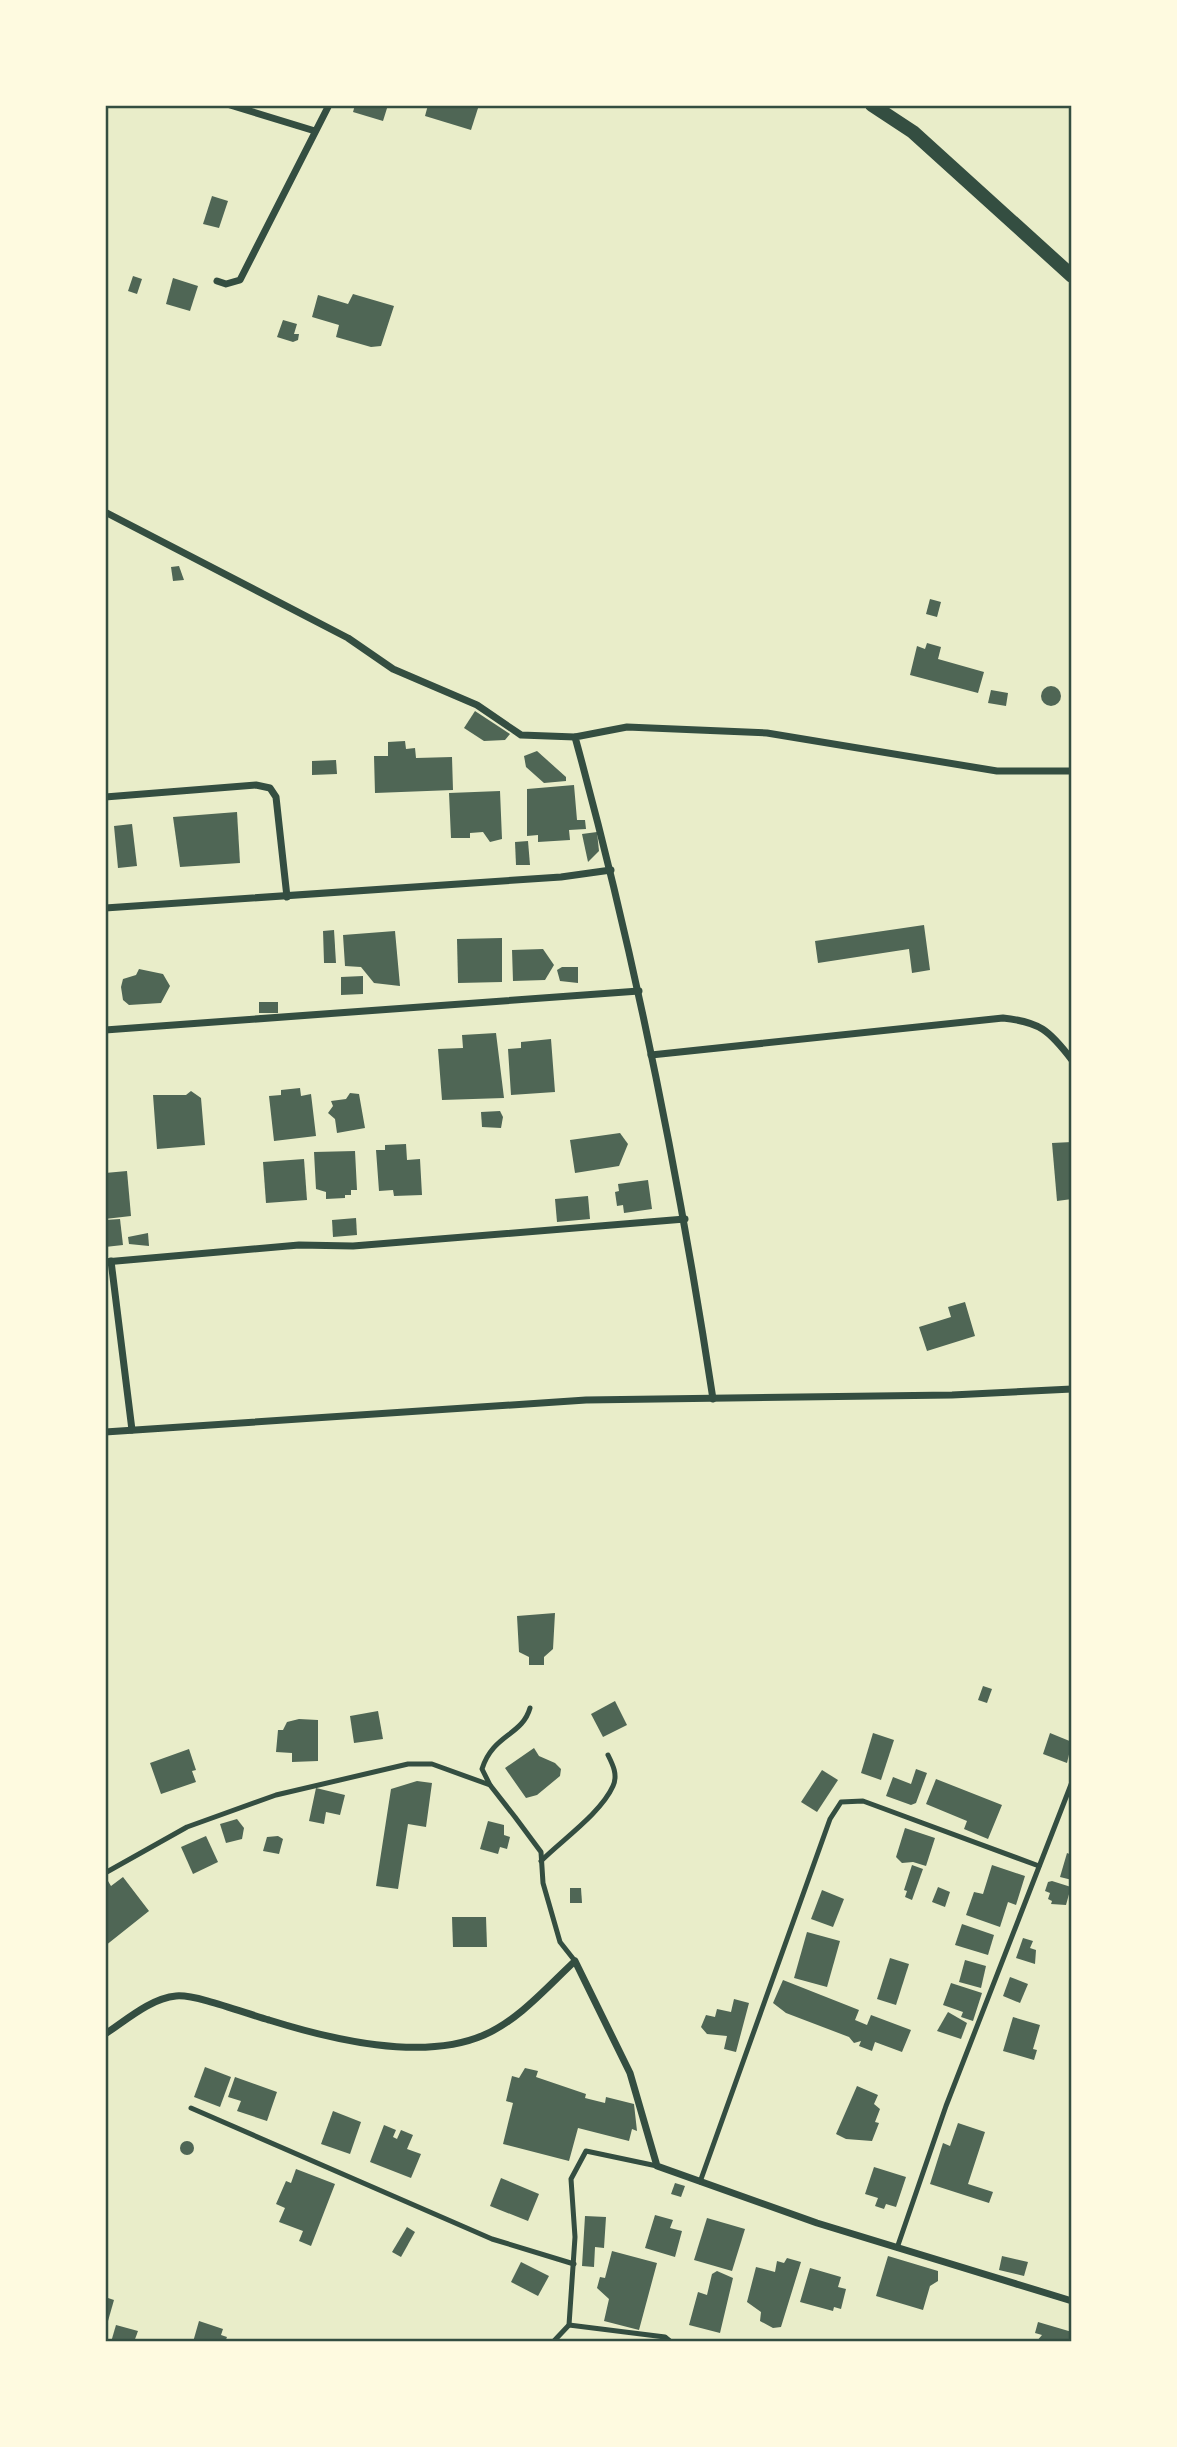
<svg xmlns="http://www.w3.org/2000/svg" width="1177" height="2447" viewBox="0 0 1177 2447" font-family="'Fira Sans',sans-serif">
  <rect width="100%" height="100%" fill="#e9edc9"/>
  <g fill="#4f6655">
    <polygon points="355,105 388,105 383,121 353,112"/>
    <polygon points="428,105 479,105 471,130 425,116"/>
    <polygon points="212,196 228,201 219,228 203,224"/>
    <polygon points="133,276 142,279 137,294 128,291"/>
    <polygon points="173,278 198,286 190,311 166,304"/>
    <polygon points="353,294 394,306 381,346 371,347 336,337 339,325 312,317 318,295 348,304"/>
    <polygon points="283,320 297,324 294,334 299,334 298,340 293,342 277,337"/>
    <polygon points="179,566 184,580 173,581 171,567"/>
    <polygon points="930,599 941,602 937,617 926,614"/>
    <polygon points="927,643 941,647 938,659 984,672 978,693 910,675 917,646 925,649"/>
    <circle cx="1051" cy="696" r="10"/>
    <polygon points="991,690 1008,693 1006,706 988,703"/>
    <polygon points="475,711 510,734 505,740 484,741 464,728"/>
    <polygon points="405,741 406,749 415,748 416,758 452,757 453,790 375,793 374,756 388,756 388,742"/>
    <polygon points="537,751 566,777 566,781 544,783 526,767 524,756"/>
    <polygon points="336,760 337,774 312,775 312,761"/>
    <polygon points="574,785 577,820 585,820 586,829 569,830 570,840 538,842 538,835 527,836 527,789"/>
    <polygon points="500,791 502,839 490,842 483,832 470,833 470,838 451,838 449,793"/>
    <polygon points="237,812 240,863 180,867 173,817"/>
    <polygon points="132,824 137,866 118,868 114,826"/>
    <polygon points="597,832 599,851 588,862 582,834"/>
    <polygon points="528,841 530,865 516,865 515,842"/>
    <polygon points="924,925 930,970 912,973 909,949 818,963 815,941"/>
    <polygon points="334,930 336,963 324,963 323,931"/>
    <polygon points="395,931 400,986 374,983 361,967 345,966 343,935"/>
    <polygon points="502,938 502,982 458,983 457,939"/>
    <polygon points="543,949 554,965 545,980 513,981 512,950"/>
    <polygon points="562,967 578,967 578,983 560,981 557,970"/>
    <polygon points="139,969 163,974 170,986 161,1003 129,1005 123,1000 121,987 123,979 136,975"/>
    <polygon points="363,976 363,994 341,995 341,977"/>
    <rect x="259" y="1002" width="19" height="11"/>
    <polygon points="496,1033 504,1098 442,1100 438,1049 463,1048 462,1035"/>
    <polygon points="551,1039 555,1092 511,1095 508,1049 521,1048 521,1042"/>
    <polygon points="300,1088 301,1096 311,1094 316,1136 274,1141 269,1096 281,1095 281,1090"/>
    <polygon points="191,1091 201,1098 205,1145 157,1149 153,1095 186,1095"/>
    <polygon points="350,1093 359,1094 365,1128 337,1133 335,1119 328,1113 333,1106 331,1101 346,1099"/>
    <polygon points="500,1111 503,1117 501,1128 482,1127 481,1112"/>
    <polygon points="620,1133 628,1144 619,1166 575,1173 570,1140"/>
    <polygon points="1072,1142 1072,1199 1057,1201 1052,1143"/>
    <polygon points="406,1144 407,1160 420,1159 422,1195 394,1196 393,1190 379,1191 376,1150 385,1150 385,1145"/>
    <polygon points="355,1151 357,1190 351,1190 351,1195 345,1195 345,1198 326,1199 326,1192 316,1189 314,1152"/>
    <polygon points="304,1159 307,1200 266,1203 263,1162"/>
    <polygon points="127,1171 131,1216 105,1219 105,1173"/>
    <polygon points="648,1180 652,1209 624,1213 623,1205 617,1206 615,1192 619,1191 618,1184"/>
    <polygon points="588,1196 590,1219 557,1222 555,1199"/>
    <polygon points="356,1218 357,1235 333,1237 332,1220"/>
    <polygon points="120,1219 123,1245 105,1247 105,1220"/>
    <polygon points="148,1233 149,1246 129,1244 128,1237"/>
    <polygon points="965,1302 975,1336 927,1351 919,1327 951,1317 948,1307"/>
    <polygon points="555,1613 553,1649 544,1657 544,1665 529,1665 529,1657 519,1652 517,1616"/>
    <polygon points="983,1686 992,1689 987,1703 978,1700"/>
    <polygon points="615,1701 627,1725 603,1737 591,1714"/>
    <polygon points="378,1711 383,1739 354,1743 350,1716"/>
    <polygon points="299,1719 318,1720 318,1761 292,1762 292,1753 276,1752 278,1730 283,1730 287,1722"/>
    <polygon points="873,1733 894,1740 881,1780 861,1773"/>
    <polygon points="1050,1733 1072,1742 1067,1763 1043,1754"/>
    <polygon points="534,1748 539,1756 555,1763 561,1769 560,1776 537,1795 526,1798 505,1768"/>
    <polygon points="189,1749 196,1770 192,1771 196,1782 161,1794 150,1763"/>
    <polygon points="916,1769 927,1773 916,1803 911,1805 886,1796 893,1777 911,1784"/>
    <polygon points="822,1770 838,1780 817,1812 801,1802"/>
    <polygon points="936,1779 1002,1805 988,1839 964,1829 967,1821 926,1804"/>
    <polygon points="417,1781 432,1783 426,1827 408,1824 398,1889 376,1886 391,1789"/>
    <polygon points="316,1788 345,1795 340,1815 326,1812 324,1824 309,1821"/>
    <polygon points="237,1819 244,1828 242,1839 226,1843 220,1824"/>
    <polygon points="488,1821 504,1825 504,1835 510,1837 507,1849 500,1847 498,1854 480,1849"/>
    <polygon points="905,1828 935,1838 926,1866 913,1862 902,1863 896,1857"/>
    <polygon points="206,1836 218,1862 193,1874 181,1847"/>
    <polygon points="278,1836 283,1839 279,1854 263,1851 267,1837"/>
    <polygon points="1067,1853 1072,1855 1072,1880 1060,1877"/>
    <polygon points="912,1865 923,1869 912,1900 905,1897 907,1891 904,1890"/>
    <polygon points="992,1865 1025,1876 1016,1905 1008,1902 1000,1927 966,1915 974,1892 983,1894"/>
    <polygon points="123,1877 149,1911 105,1946 105,1883 108,1881 111,1886"/>
    <polygon points="1052,1881 1071,1887 1066,1905 1051,1904 1052,1901 1048,1899 1050,1893 1045,1891 1048,1882"/>
    <polygon points="938,1887 950,1892 945,1907 932,1902"/>
    <polygon points="570,1888 581,1888 582,1903 570,1903"/>
    <polygon points="822,1890 844,1899 833,1927 811,1919"/>
    <polygon points="452,1917 486,1917 487,1947 453,1947"/>
    <polygon points="962,1924 994,1935 988,1955 955,1945"/>
    <polygon points="807,1932 840,1941 827,1987 794,1978"/>
    <polygon points="1023,1938 1033,1941 1030,1948 1036,1950 1035,1964 1016,1958"/>
    <polygon points="890,1958 909,1964 896,2005 877,1999"/>
    <polygon points="965,1960 986,1966 981,1988 959,1982"/>
    <polygon points="1010,1977 1028,1984 1020,2003 1003,1996"/>
    <polygon points="783,1980 859,2010 855,2020 867,2025 871,2015 911,2030 902,2052 875,2042 872,2051 859,2046 861,2041 854,2043 849,2037 786,2013 773,2003"/>
    <polygon points="951,1983 982,1993 973,2021 961,2017 963,2012 943,2005"/>
    <polygon points="734,1999 749,2003 736,2052 724,2049 727,2036 707,2034 701,2027 706,2015 715,2017 717,2009 731,2012"/>
    <polygon points="948,2012 967,2023 961,2039 937,2031"/>
    <polygon points="1013,2017 1040,2025 1033,2049 1037,2050 1034,2060 1003,2051"/>
    <polygon points="205,2067 231,2077 220,2107 194,2097"/>
    <polygon points="525,2068 538,2071 536,2077 586,2094 585,2098 605,2103 606,2097 634,2104 637,2131 632,2129 629,2141 578,2128 569,2161 503,2144 513,2103 506,2101 512,2076 519,2078"/>
    <polygon points="235,2077 277,2092 267,2121 237,2111 241,2101 228,2097"/>
    <polygon points="857,2086 878,2095 874,2104 880,2109 875,2122 879,2123 872,2141 846,2139 836,2134"/>
    <polygon points="333,2111 361,2122 350,2154 321,2144"/>
    <polygon points="958,2123 985,2132 968,2184 993,2192 989,2203 930,2184 943,2143 950,2146"/>
    <polygon points="384,2125 396,2130 393,2137 397,2139 401,2130 413,2135 407,2149 421,2154 411,2178 370,2162"/>
    <circle cx="187" cy="2148" r="7"/>
    <polygon points="874,2167 906,2177 896,2207 886,2204 884,2209 875,2206 878,2198 865,2194"/>
    <polygon points="296,2169 335,2184 311,2246 299,2241 303,2231 279,2222 285,2208 276,2204 286,2181 291,2183"/>
    <polygon points="501,2178 539,2194 528,2221 490,2206"/>
    <polygon points="675,2183 685,2186 681,2197 671,2194"/>
    <polygon points="655,2215 673,2220 670,2228 682,2231 675,2257 645,2248"/>
    <polygon points="585,2216 606,2217 604,2248 595,2247 594,2267 582,2266"/>
    <polygon points="707,2218 745,2229 732,2271 694,2260"/>
    <polygon points="407,2227 415,2232 401,2257 392,2252"/>
    <polygon points="612,2251 657,2263 639,2330 604,2321 609,2299 597,2288 600,2277 605,2278"/>
    <polygon points="888,2256 938,2271 938,2281 930,2286 923,2310 876,2296"/>
    <polygon points="1002,2256 1028,2262 1024,2276 999,2270"/>
    <polygon points="787,2258 801,2262 781,2327 773,2328 760,2321 761,2312 747,2302 756,2267 775,2272 777,2261 784,2263"/>
    <polygon points="521,2262 549,2276 538,2296 511,2282"/>
    <polygon points="810,2268 841,2277 838,2287 846,2289 841,2309 834,2307 833,2311 800,2302"/>
    <polygon points="717,2271 733,2278 720,2333 689,2325 698,2292 707,2295 712,2274"/>
    <polygon points="105,2297 114,2300 108,2321 105,2320"/>
    <polygon points="199,2321 223,2329 221,2335 227,2337 225,2342 193,2342"/>
    <polygon points="1038,2322 1072,2332 1072,2342 1036,2342 1042,2335 1035,2333"/>
    <polygon points="116,2325 138,2331 134,2342 111,2342"/>
  </g>
  <g fill="none" stroke-linecap="round" stroke-linejoin="round">
    <g stroke="#344e41" stroke-width="5">
      <path d="M490,1785L482,1769C493,1734 522,1736 530,1708"/>
      <path d="M541,1861C562,1840 601,1813 613,1786C618,1775 613,1765 608,1755"/>
      <polyline points="105,1873 187,1827 276,1795 408,1764 432,1764 490,1785 515,1817 541,1852 543,1883 560,1942 575,1961"/>
      <polyline points="191,2108 492,2239 574,2264"/>
      <polyline points="700,2182 830,1819 841,1802 863,1801 1039,1866"/>
      <polyline points="897,2248 946,2106 1072,1782"/>
      <polyline points="569,2325 665,2337 671,2342"/>
      <polyline points="553,2342 569,2325 575,2237 571,2179 586,2151 657,2166"/>
    </g>
    <g stroke="#344e41" stroke-width="7">
      <polyline points="230,105 315,131"/>
      <polyline points="217,281 226,284 240,280 329,105"/>
      <polyline points="105,512 348,638 393,669 477,705 521,735 575,737"/>
      <polyline points="105,797 256,785 270,788 276,797 287,897"/>
      <polyline points="105,908 561,877 611,870"/>
      <polyline points="105,1030 639,991"/>
      <path d="M651,1055L1003,1018C1040,1022 1049,1030 1072,1060"/>
      <polyline points="111,1261 132,1430"/>
      <polyline points="105,1262 299,1245 353,1246 685,1219"/>
      <path d="M713,1399C679,1176 635,955 575,737L627,727L767,733L997,771H1072"/>
      <polyline points="105,1432 586,1400 952,1395 1072,1389"/>
      <path d="M105,2034C125,2021 151,1998 176,1996C196,1994 247,2014 269,2020C330,2039 422,2062 484,2035C519,2020 548,1986 575,1961L630,2073L657,2166L817,2223L1072,2301"/>
    </g>
    <polyline stroke="#344e41" stroke-width="14" points="872,105 913,132 1072,276"/>
  </g>
  <rect width="1177" height="2447" fill="none" stroke="#fefae0" stroke-width="214"/>
  <rect x="107" y="107" width="963" height="2233" fill="none" stroke="#344e41" stroke-width="2.5"/>
</svg>
